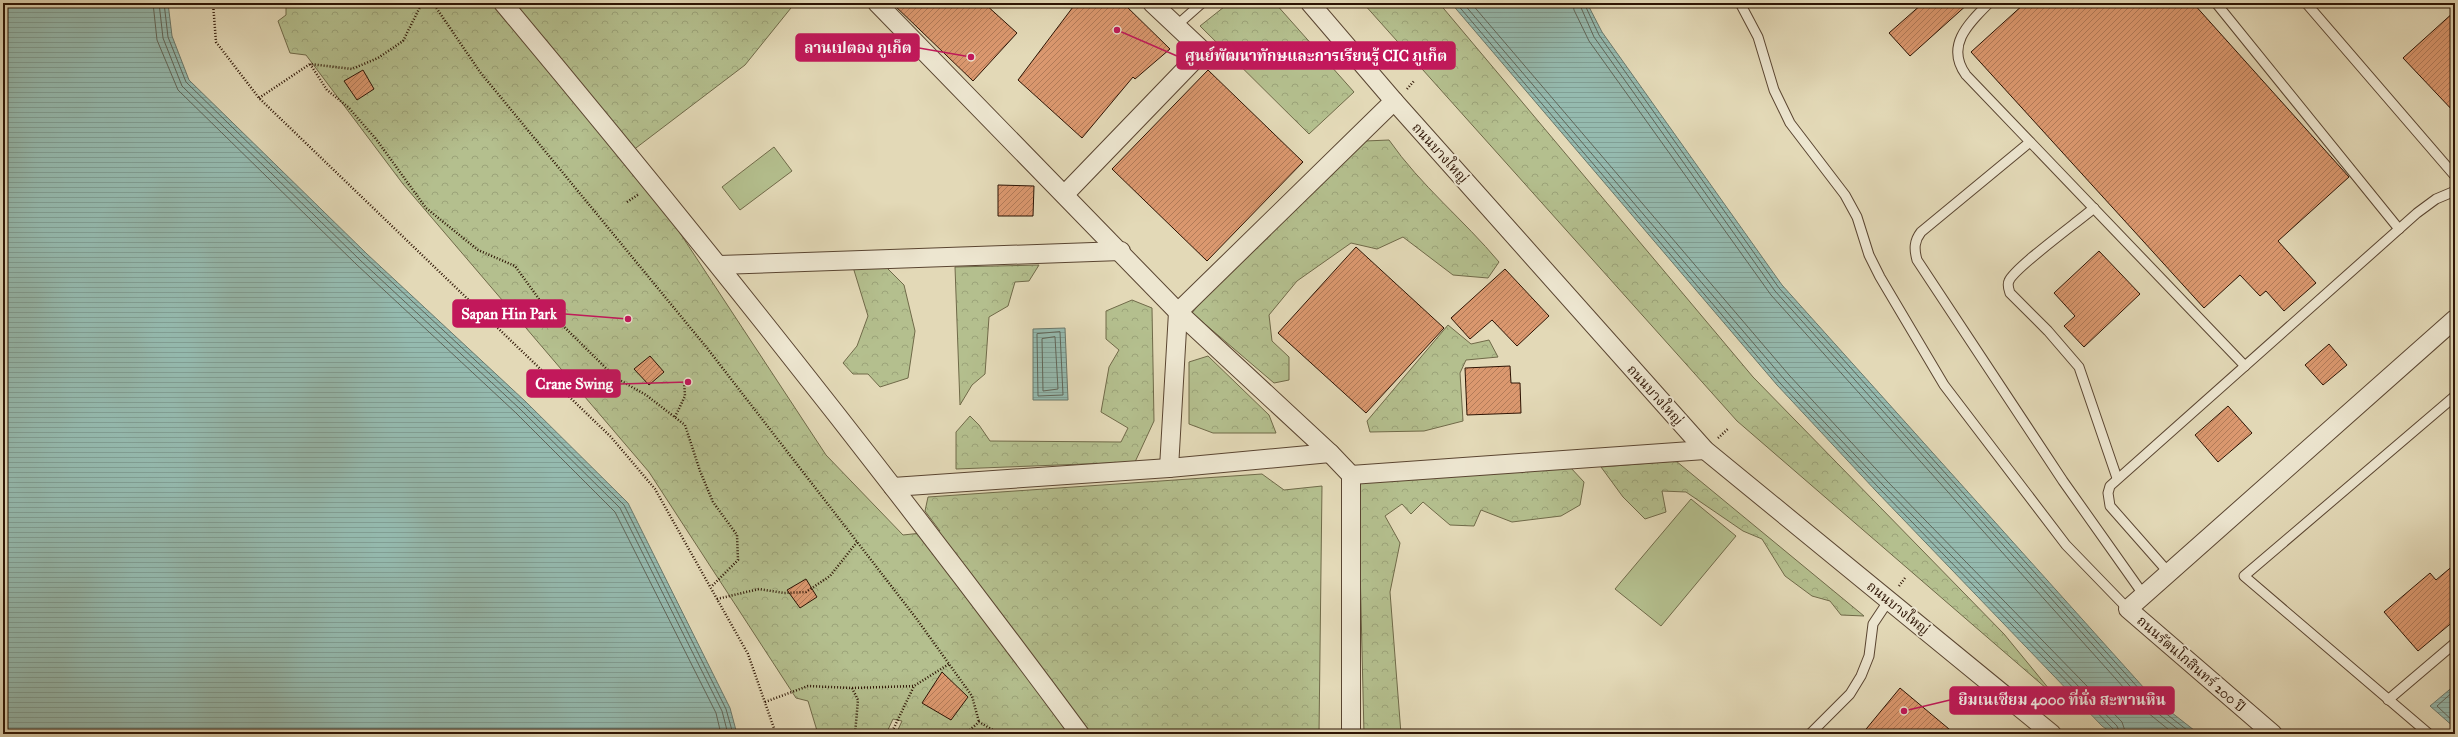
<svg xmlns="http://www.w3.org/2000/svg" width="2458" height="737" viewBox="0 0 2458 737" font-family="'IM FELL Great Primer','Noto Serif Thai',serif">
  <defs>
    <pattern id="forest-crowns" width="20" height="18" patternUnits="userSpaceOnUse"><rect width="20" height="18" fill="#b4bf8e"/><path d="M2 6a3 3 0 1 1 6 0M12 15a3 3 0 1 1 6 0" fill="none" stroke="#9ba379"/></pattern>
    <pattern id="water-rules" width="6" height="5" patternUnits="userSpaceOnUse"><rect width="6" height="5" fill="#95baaf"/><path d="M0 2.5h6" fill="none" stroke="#819f95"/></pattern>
    <pattern id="building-hatch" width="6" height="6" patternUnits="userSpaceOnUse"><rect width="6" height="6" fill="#db986f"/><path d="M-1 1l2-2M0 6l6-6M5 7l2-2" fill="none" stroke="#b27b59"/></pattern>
  </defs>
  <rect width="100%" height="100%" fill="#e3d9b7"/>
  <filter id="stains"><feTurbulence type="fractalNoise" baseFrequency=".005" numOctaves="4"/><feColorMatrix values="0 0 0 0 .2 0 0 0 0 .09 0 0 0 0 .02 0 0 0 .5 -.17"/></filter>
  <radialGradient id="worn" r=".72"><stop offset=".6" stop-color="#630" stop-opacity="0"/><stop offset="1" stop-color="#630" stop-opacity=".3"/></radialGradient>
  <g fill="#b4bf8e" stroke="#706a49">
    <polygon points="774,147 792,171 740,210 722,187"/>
    <polygon points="1691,499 1736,536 1661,626 1615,589"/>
  </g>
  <g fill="url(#forest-crowns)" stroke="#706a49">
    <polygon points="286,3 795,3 745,65 628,154 826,455 903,535 940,531 925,511 928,497 1262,474 1284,490 1322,486 1319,734 896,734 902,721 893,719 886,734 818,734 808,701 796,698 649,472 403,184 306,55 290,53 278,21 286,15"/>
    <polygon points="1229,3 1275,3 1354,92 1309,134 1200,26"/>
    <polygon points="1363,3 1439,3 1753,377 2004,634 2054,695 1737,421"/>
    <path d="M1389,140C1421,186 1464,220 1499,262L1488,278L1453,275L1403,237L1377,249L1351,243L1297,281L1269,315L1272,341L1289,357V380L1274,383L1192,313L1216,283L1365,141Z"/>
    <polygon points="883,264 904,285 915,331 908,378 880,387 868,374 853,374 843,363 857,346 868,316 853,267"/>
    <polygon points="1039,265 1029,281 1015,282 1008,306 989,317 985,374 972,385 960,405 955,267"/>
    <polygon points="1132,300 1152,308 1154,421 1135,462 956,469 956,432 970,416 979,425 990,441 1121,442 1128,428 1101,412 1109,367 1119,350 1106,339 1106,311"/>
    <polygon points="1448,325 1471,344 1489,340 1498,357 1466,360 1460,373 1463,421 1424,431 1370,432 1367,421"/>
    <polygon points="1208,356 1269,415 1276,433 1213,433 1189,424 1189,362"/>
    <polygon points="1676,461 1864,616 1841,615 1830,601 1812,596 1785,576 1762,539 1743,531 1686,492 1662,491 1666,512 1645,519 1623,497 1601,467"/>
    <polygon points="1570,467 1584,482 1580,505 1561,516 1512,522 1481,510 1474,526 1450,525 1423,502 1411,514 1402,504 1385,516 1400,543 1390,592 1401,734 1364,734 1358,482"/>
  </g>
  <g fill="url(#water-rules)" stroke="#6b786b">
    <polygon points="3,3 168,3 172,36 189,80 367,254 526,402 628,503 730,708 737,734 3,734"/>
    <polygon points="1451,3 1587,3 1602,32 1782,285 2153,698 2199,734 2113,734 2102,726 1876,491 1777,385"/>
    <polygon points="1065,328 1068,400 1033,400 1033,329"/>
    <polygon points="2455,685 2455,728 2430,706"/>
  </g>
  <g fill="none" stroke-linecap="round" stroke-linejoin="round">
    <g stroke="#61675a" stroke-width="1">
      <polyline points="153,3 157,40 178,90 356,264 516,413 615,512 716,713 721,734"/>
      <polyline points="159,3 163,38 182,86 360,260 520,409 620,508 722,711 728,734"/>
      <polyline points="164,3 168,37 186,82 364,256 523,405 624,505 726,709 733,734"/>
      <polyline points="1456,3 1780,383 1879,488 2114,730 2115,734"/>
      <polyline points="1463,3 1784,379 1883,485 2117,726 2120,734"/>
      <polyline points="1471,3 1789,375 1887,481 2122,722 2126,734"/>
      <polyline points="1573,3 1574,10 1589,41 1771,295 2142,708 2174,734"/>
      <polyline points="1579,3 1594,37 1775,291 2146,704 2184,734"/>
      <polyline points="1584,3 1599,35 1779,288 2150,701 2192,734"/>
      <polygon points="1060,332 1063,395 1038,396 1037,334"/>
      <polygon points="1055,337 1058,389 1043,391 1042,339"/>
      <polyline points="2455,690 2437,706 2455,723"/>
    </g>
  </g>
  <g fill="url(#building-hatch)" stroke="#2d1404">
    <polygon points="892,3 984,3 1017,33 973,81"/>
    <polygon points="1076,3 1123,3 1170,49 1135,79 1133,77 1082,138 1018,80"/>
    <polygon points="1923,3 1969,3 1910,56 1889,33"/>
    <polygon points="2025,3 2193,3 2349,177 2278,241 2316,283 2284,311 2266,291 2260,296 2240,275 2204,308 1971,52"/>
    <polygon points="2455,11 2455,113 2403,58"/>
    <polygon points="363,70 374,89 357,100 344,81"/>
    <polygon points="1208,70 1303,162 1207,261 1112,169"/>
    <polygon points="998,185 1034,186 1033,216 998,216"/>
    <polygon points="1356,247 1444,328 1366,413 1278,333"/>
    <polygon points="2099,251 2140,294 2084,347 2064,326 2075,316 2054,293"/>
    <polygon points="1505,269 1549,316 1517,346 1492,320 1470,339 1451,318"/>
    <polygon points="2329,344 2347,365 2323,385 2305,365"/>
    <polygon points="650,356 664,372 649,385 634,369"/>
    <polygon points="1510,366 1511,383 1520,383 1521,413 1467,415 1465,368"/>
    <polygon points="2228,406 2252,433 2218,462 2195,435"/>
    <polygon points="2455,564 2455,620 2418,651 2384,612 2430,573 2436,580"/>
    <polygon points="806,579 817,597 800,608 787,590"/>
    <polygon points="942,672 968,697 951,720 922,703"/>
    <polygon points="1900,688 1955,734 1862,734"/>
  </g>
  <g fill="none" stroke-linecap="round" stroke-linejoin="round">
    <g stroke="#5a4531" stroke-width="11">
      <g id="lane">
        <polyline points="1740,3 1758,37 1774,90 1790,123 1845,195 1857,217 1869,255 1880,277 1944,385 2066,545 2128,609"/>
        <path d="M1989,3C1968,24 1945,46 1966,75L2245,366"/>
        <polyline points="2216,3 2399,229"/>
        <polyline points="2306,3 2455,176"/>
        <polyline points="1176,26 1202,3"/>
        <path d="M2030,142L1921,232C1914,241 1914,249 1917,260L2063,481L2143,594"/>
        <path d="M2094,208C2079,221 2014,268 2009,281C2007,285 2009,290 2010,293L2048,331L2079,367L2117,478"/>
        <polyline points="2169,573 2110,506 2108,493 2110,486 2417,213 2436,199 2455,191"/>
        <polyline points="2388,700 2455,643"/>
        <polyline points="1810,734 1850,694 1861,676 1869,656 1873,624 1889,600"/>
        <polyline points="2429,734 2244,576 2455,396"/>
      </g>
    </g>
    <g stroke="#5a4531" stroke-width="20">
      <g id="street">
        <path d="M503,3C702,241 895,484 1080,734"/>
        <polyline points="877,3 1178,312 1330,453 1351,475 1351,734"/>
        <polyline points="1310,3 1394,101 1705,450 2052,734"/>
        <polyline points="1065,194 1203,51 1152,3"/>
        <polyline points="719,265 1121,251"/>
        <polyline points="1169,468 1178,312 1394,101"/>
        <polyline points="1351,475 1705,450"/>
        <polyline points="893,487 1169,468 1330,453"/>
        <polyline points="2273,734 2128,609 2455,319"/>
      </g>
    </g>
    <g stroke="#2d1404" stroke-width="2.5" stroke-dasharray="1 2" stroke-linecap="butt">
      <polyline points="213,3 216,42 259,98 611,437 655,489 748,654 776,734"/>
      <polyline points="433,3 480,72 707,348 916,618 972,696 979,722"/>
      <polyline points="310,64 327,90 348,107 376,139 426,208 478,250 515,266 547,310 616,378 646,395 685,425 700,471 713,502 737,535 738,560 711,587"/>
      <polyline points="1407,89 1414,81"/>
      <polyline points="259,98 310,64 352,69 378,58 403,41 422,3"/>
      <polyline points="627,202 639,194"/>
      <polyline points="675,417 685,396 684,381"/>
      <polyline points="1718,438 1729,428"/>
      <polyline points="1899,586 1905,578"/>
      <polyline points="717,599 759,589 784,593 806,592 830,576 857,542"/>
      <polyline points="852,688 914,686 949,664"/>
      <polyline points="765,702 808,686 852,688 858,700 855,734"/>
      <polyline points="891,734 914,686"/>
      <polyline points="965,734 979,722 1000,734"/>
    </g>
    <use href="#lane" stroke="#ede6d0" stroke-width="9"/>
    <use href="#street" stroke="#ede6d0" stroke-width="18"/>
  </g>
  <g text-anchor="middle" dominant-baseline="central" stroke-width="4" stroke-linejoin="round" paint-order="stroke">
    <g font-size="14" fill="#2d1404" stroke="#ede6d0">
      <text transform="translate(1440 153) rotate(48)">ถนนบางใหญ่</text>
      <text transform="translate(1655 395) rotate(48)">ถนนบางใหญ่</text>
      <text transform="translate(1898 608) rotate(39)">ถนนบางใหญ่</text>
      <text transform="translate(2191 664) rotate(41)">ถนนรัตนโกสินทร์ 200 ปี</text>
    </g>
  </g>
  <path fill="none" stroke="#c2185b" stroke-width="1.5" d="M971 57L919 48M1117 30L1177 56M628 319L565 314M688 382L620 384M1904 711L1950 700"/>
  <g fill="#c2185b" stroke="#ede6d0" stroke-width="1.5">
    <circle cx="971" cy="57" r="4"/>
    <circle cx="1117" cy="30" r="4"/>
    <circle cx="628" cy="319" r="4"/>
    <circle cx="688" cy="382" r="4"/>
    <circle cx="1904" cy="711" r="4"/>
  </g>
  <g fill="#c2185b" stroke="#c2185b" stroke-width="1.5">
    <rect x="796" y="34" width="123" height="27" rx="4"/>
    <rect x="1177" y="42" width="278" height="27" rx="4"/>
    <rect x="453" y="300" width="112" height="27" rx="4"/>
    <rect x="527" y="370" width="93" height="27" rx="4"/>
    <rect x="1950" y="687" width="224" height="27" rx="4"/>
  </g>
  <g font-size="15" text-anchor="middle" font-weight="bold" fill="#fff">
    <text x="858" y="53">ลานเปตอง ภูเก็ต</text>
    <text x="1316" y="61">ศูนย์พัฒนาทักษและการเรียนรู้ CIC ภูเก็ต</text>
    <text x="509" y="319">Sapan Hin Park</text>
    <text x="574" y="389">Crane Swing</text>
    <text x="2062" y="705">ยิมเนเซียม 4000 ที่นั่ง สะพานหิน</text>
  </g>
  <rect width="2458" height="737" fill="none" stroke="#e3d9b7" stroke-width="16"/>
  <rect x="4" y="4" width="2450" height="729" fill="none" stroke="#2d1404" stroke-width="2"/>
  <rect x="8" y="8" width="2442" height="721" fill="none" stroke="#2d1404"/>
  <rect width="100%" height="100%" filter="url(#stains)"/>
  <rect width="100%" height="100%" fill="url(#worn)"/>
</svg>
